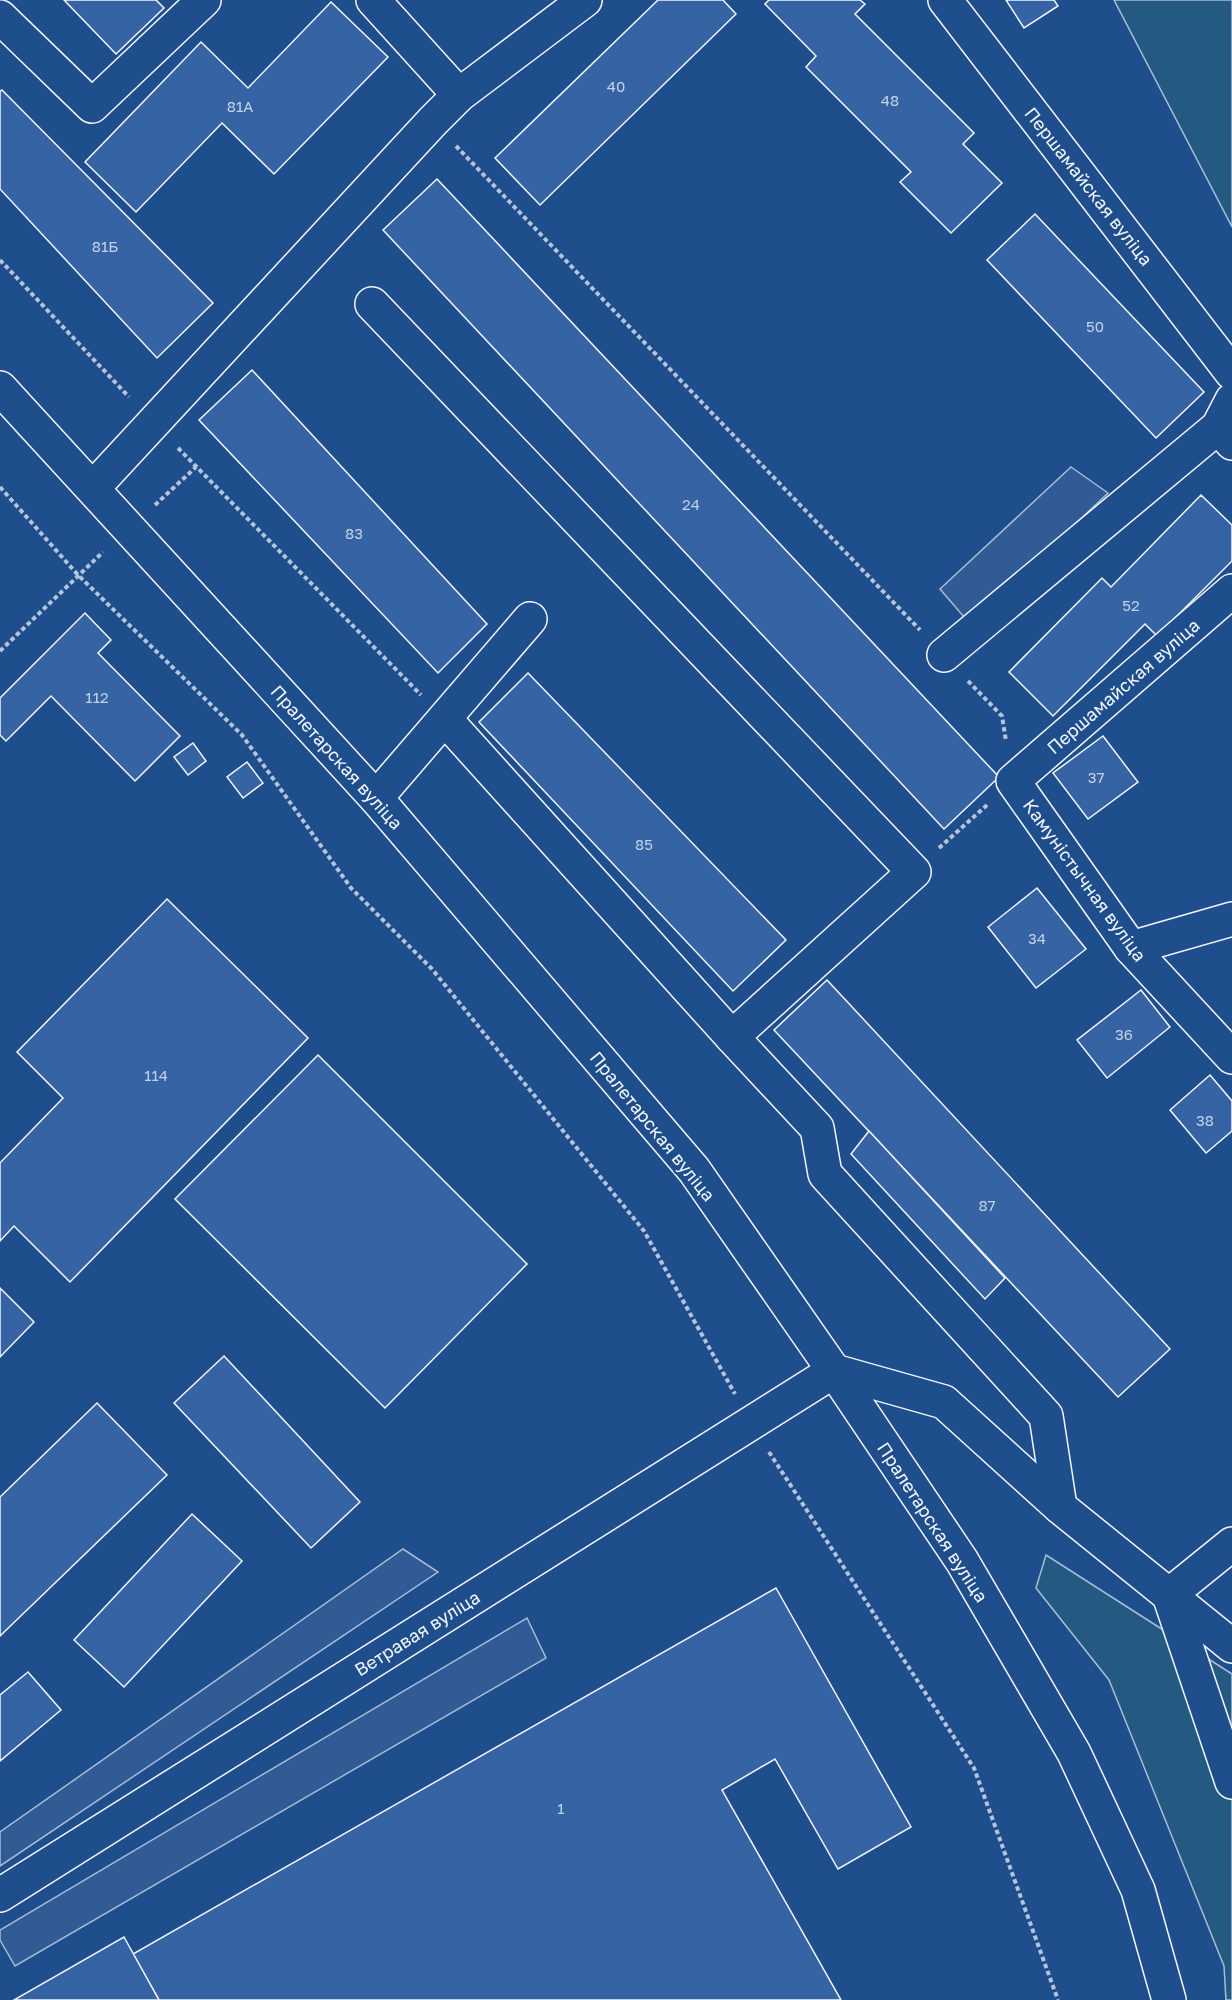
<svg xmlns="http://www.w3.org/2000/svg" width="1232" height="2000" viewBox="0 0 1232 2000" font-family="'Golos Text',sans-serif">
  <rect width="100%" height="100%" fill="#1f4e8c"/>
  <g fill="#245a82" stroke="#a8bbd7" stroke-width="1.5">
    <polygon points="1114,0 1232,0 1232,227"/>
    <polygon points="1046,1555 1232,1674 1232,2000 1226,2000 1224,1966 1109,1680 1036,1588"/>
  </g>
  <g fill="#305b95" stroke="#a8bbd7" stroke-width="1.5">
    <polygon points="1071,467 1108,493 970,624 940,589"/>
    <polygon points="403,1549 438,1572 0,1866 0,1832"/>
    <polygon points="527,1618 546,1658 15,1966 0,1940 0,1930"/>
  </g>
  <g fill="#3563a3" stroke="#f2f6ff" stroke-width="1.5">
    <polygon points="64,0 156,0 164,8 116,54"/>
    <polygon points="658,0 723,0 736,14 540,205 495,158"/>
    <polygon points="769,0 860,0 865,4 855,14 974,133 963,144 1002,183 951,233 900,182 911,172 806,67 816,56 765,4"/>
    <polygon points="1006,0 1054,0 1058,6 1024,28"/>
    <polygon points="331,2 388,57 274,174 222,123 136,212 85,162 201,42 248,88"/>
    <polygon points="2,90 213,303 157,358 0,189 0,91"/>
    <polygon points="437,179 999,777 944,829 383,230"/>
    <polygon points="1035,214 1204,392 1156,438 987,260"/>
    <polygon points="252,370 487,624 438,673 199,420"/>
    <polygon points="1201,495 1232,525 1232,561 1157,636 1145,624 1053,716 1009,672 1102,578 1111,587"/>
    <polygon points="85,613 111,640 98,653 180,736 135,781 51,696 6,741 0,735 0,698"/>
    <polygon points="528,673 786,940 733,991 479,722"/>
    <polygon points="1103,736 1138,782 1088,819 1053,773"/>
    <polygon points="193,743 206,761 188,775 174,757"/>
    <polygon points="247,762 263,783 243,798 227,777"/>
    <polygon points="1037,888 1086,949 1036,988 988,927"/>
    <polygon points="167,899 308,1038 70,1282 14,1226 0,1241 0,1163 63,1098 17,1052"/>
    <polygon points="827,980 1170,1349 1118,1397 774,1030"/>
    <polygon points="1141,990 1170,1027 1107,1078 1077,1040"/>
    <polygon points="318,1055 527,1264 385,1408 175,1199"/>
    <polygon points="1210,1075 1232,1101 1232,1131 1206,1153 1170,1110"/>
    <polygon points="869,1131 1005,1278 985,1299 851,1154"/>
    <polygon points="0,1288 34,1322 0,1357"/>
    <polygon points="224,1356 360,1502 311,1548 174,1403"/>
    <polygon points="97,1403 167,1475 0,1636 0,1497"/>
    <polygon points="192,1514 242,1561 124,1687 74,1640"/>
    <polygon points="776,1588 911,1827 838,1869 775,1759 722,1790 841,2000 159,2000 133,1954"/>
    <polygon points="28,1672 61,1710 0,1761 0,1695"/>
    <polygon points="124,1937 159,2000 14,2000"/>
  </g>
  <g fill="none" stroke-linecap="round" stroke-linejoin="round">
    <g stroke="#f2f6ff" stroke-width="36">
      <g id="minor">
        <polyline points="373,0 459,95"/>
        <polyline points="945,0 1232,373"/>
        <polyline points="0,17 92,106 204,0"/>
        <polyline points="372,304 914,872 732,1037"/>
        <polyline points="1232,400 1218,427 1232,443"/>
        <polyline points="93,488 433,121 459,95 585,0"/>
        <polyline points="1232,591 1013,781 1131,948 1232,1057"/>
        <polyline points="944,655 1218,427"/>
        <polyline points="445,719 732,1037 817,1128 825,1174 1046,1416 1060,1507"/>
        <polyline points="376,798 530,619"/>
        <polyline points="1131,948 1232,919"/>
        <polyline points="1169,1595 1232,1782"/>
        <polyline points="1169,1595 1232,1544"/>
        <polyline points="0,1895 834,1371 944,1402 1060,1507 1232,1646"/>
      </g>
    </g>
    <g stroke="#f2f6ff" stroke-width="36">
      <polyline id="major" points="0,388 376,798 694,1170 834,1371 962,1561 1074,1753 1138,1890 1169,2000"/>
    </g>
    <g stroke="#b3c4dc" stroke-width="4" stroke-dasharray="4.5 3" stroke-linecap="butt">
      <polyline points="456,146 920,630"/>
      <polyline points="0,260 129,397"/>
      <polyline points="178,448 421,695"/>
      <polyline points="0,487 78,575 242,735 351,888 432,969 644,1231 735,1394"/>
      <polyline points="155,505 196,467"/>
      <polyline points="0,651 103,552"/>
      <polyline points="968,681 1002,716 1006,741"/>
      <polyline points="939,848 987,805"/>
      <polyline points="769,1452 974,1768 1058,2000"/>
    </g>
    <use href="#minor" stroke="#1f4e8c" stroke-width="33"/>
    <use href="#major" stroke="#1f4e8c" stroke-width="33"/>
  </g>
  <g text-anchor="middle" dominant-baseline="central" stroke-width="4.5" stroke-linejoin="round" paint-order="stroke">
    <g font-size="15" fill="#c3d1e8">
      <text x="616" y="86">40</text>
      <text x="890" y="100">48</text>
      <text x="240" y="106">81А</text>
      <text x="105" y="246">81Б</text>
      <text x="1095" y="326">50</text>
      <text x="691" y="504">24</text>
      <text x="354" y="533">83</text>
      <text x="1131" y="605">52</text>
      <text x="97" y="697">112</text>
      <text x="1096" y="777">37</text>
      <text x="644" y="844">85</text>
      <text x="1037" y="938">34</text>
      <text x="1124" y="1034">36</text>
      <text x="156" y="1075">114</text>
      <text x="1205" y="1120">38</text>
      <text x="987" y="1205">87</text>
      <text x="561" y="1808">1</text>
    </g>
    <g font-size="18" fill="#f2f6ff" stroke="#1f4e8c">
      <text transform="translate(1089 186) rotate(52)">Першамайская вуліца</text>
      <text transform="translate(1123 686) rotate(-41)">Першамайская вуліца</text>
      <text transform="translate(337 757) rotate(48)">Пралетарская вуліца</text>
      <text transform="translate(1085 880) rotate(54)">Камуністычная вуліца</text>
      <text transform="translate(653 1126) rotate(51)">Пралетарская вуліца</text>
      <text transform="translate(933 1522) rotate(57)">Пралетарская вуліца</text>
      <text transform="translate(417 1633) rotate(-32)">Ветравая вуліца</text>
    </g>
  </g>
</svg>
